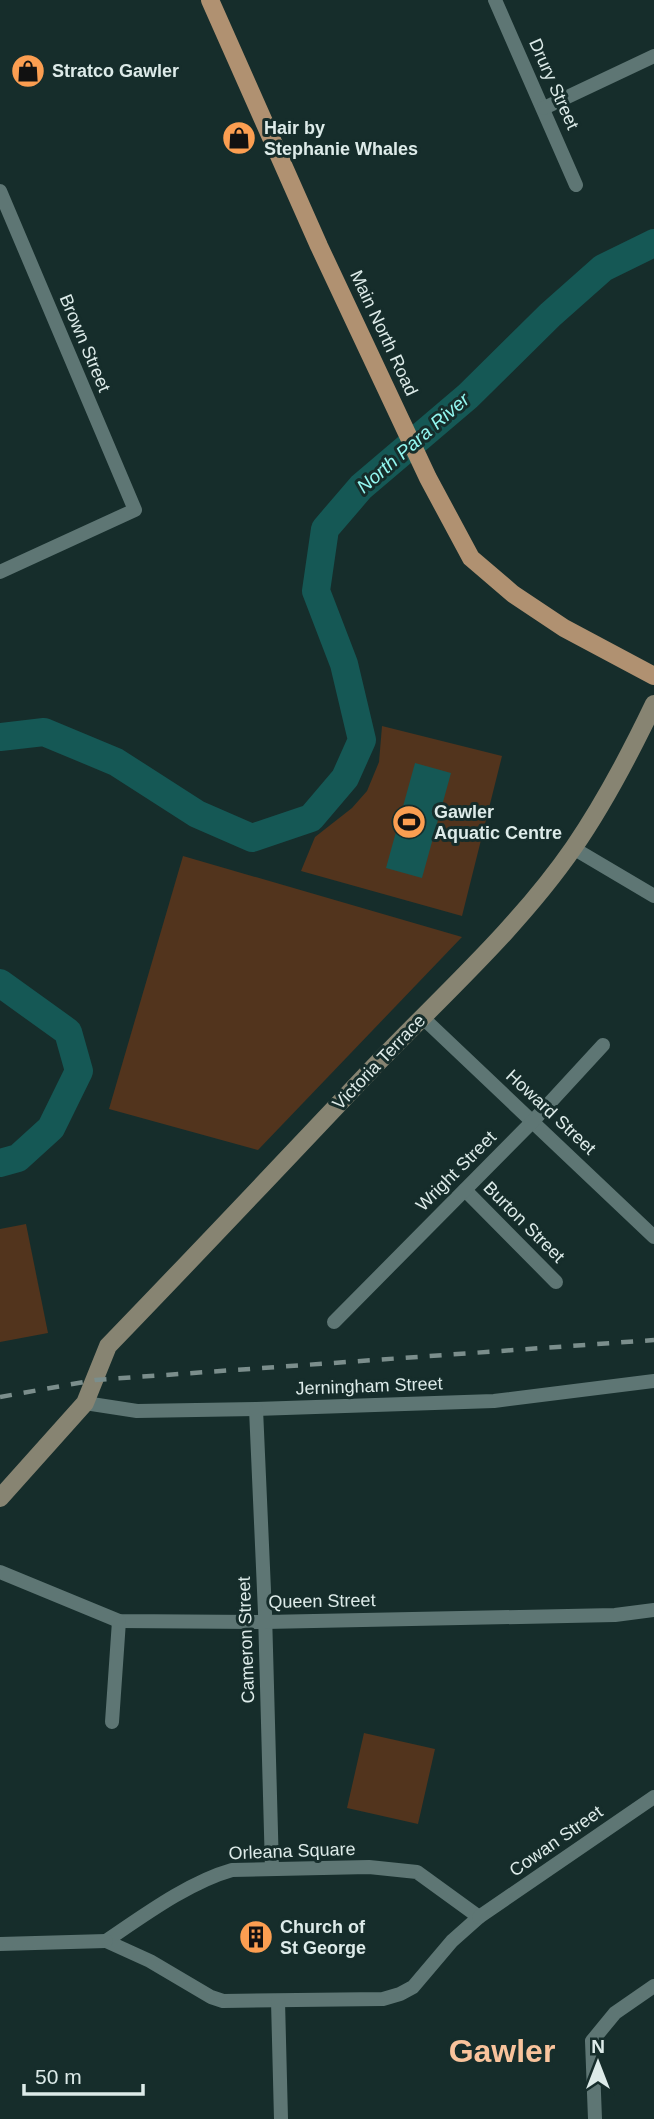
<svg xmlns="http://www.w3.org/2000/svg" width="654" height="2119" font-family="Helvetica,sans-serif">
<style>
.green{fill:#52341d}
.water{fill:#155855}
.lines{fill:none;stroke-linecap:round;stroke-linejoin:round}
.river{stroke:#155855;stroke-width:28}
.street{stroke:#5e7674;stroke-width:14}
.secondary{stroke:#878472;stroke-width:18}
.primary{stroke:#b09171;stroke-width:18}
.rail{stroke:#7b8e8c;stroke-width:4.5;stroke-dasharray:12 12;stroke-linecap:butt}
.labels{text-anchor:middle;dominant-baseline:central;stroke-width:6;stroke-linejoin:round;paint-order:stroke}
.poi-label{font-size:18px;font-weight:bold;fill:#ddebe9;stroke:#162d2b;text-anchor:start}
.street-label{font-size:18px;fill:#ddebe9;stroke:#162d2b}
.water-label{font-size:19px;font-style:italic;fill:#93f7f0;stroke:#162d2b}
.town-label{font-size:32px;font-weight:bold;fill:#f8c39c;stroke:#162d2b}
</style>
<rect width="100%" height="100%" fill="#162d2b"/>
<g class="green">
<path d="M 382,726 L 502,756 L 462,916 L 301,871 L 315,837 L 352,808 L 367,791 L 379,762 Z"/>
<path d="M 183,856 L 462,937 L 258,1150 L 109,1109 Z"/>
<path d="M 26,1224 L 48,1333 L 0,1342 L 0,1229 Z"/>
<path d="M 364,1733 L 435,1749 L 418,1824 L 347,1808 Z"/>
</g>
<path class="water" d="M 415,763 L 451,773 L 422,878 L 386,868 Z"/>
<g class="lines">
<g class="river">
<path d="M 0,737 L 44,732 L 116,762 L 197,814 L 252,838 L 311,818 L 345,778 L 362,740 L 344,664 L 316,591 L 325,529 L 361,487 L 468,396 L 550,315 L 603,268 L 654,243"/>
<path d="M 0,983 L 68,1032 L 79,1071 L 51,1128 L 18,1158 L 0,1163"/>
</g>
<g class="street">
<path d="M 495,0 L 576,185"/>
<path d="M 544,108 L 654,56"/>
<path d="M 0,191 L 135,510 L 0,572"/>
<path d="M 573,848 L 654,896"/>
<path d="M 422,1017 L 654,1237"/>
<path d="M 465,1190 L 556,1282"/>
<path d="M 334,1322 L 533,1121 L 603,1045"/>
<path d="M 85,1403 L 137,1411 L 256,1409 L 494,1401 L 654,1381"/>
<path d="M 256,1409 L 265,1613 L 272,1869"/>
<path d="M 0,1572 L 119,1621 L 265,1622 L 615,1615 L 654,1610"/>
<path d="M 112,1722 L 119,1621"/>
<path d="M 369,1867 L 417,1872 L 479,1917 L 452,1941 L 413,1987 L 400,1994 L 383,1999 L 223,2001 L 211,1997 L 150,1961 L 106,1941 C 143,1916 189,1882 232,1870 Z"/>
<path d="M 479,1917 L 654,1797"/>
<path d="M 0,1944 L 106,1941"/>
<path d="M 278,2001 L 281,2119"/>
<path d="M 595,2119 L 592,2041 L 615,2013 L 654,1986"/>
</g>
<path class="secondary" d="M 0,1498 L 85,1403 L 108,1346 C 195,1256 281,1165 367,1074 C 437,1000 516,931 574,847 C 605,802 630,754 654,704"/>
<path class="primary" d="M 210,0 L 319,246 L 428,478 L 471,558 L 513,594 L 564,628 L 654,676"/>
<path class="rail" d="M 0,1397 L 95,1380 L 654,1340"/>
</g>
<defs>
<g id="shop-disc" transform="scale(1.75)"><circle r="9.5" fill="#fb9e51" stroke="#162d2b"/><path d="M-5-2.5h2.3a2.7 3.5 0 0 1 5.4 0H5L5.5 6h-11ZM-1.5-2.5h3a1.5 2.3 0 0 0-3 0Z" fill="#111"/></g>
<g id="stadium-disc" transform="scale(1.75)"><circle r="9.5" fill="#fb9e51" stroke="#162d2b"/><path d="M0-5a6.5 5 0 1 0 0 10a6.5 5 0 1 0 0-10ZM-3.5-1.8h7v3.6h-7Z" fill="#111"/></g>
<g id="building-disc" transform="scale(1.75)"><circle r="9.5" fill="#fb9e51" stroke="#162d2b"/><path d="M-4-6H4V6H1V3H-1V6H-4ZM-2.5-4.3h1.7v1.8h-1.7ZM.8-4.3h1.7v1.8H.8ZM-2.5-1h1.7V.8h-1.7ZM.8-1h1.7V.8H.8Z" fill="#111"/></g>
</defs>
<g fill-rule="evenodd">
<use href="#shop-disc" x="28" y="71"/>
<use href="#shop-disc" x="239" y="138"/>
<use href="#stadium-disc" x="409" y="822"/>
<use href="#building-disc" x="256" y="1937"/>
</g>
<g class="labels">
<g class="poi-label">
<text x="52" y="71">Stratco Gawler</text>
<text x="264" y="128">Hair by<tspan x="264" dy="21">Stephanie Whales</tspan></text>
<text x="434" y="812">Gawler<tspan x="434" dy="21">Aquatic Centre</tspan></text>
<text x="280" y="1927">Church of<tspan x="280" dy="21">St George</tspan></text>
</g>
<g class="street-label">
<text transform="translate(554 84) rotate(66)">Drury Street</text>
<text transform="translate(384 333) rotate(65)">Main North Road</text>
<text transform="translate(85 343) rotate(67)">Brown Street</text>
<text transform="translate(379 1062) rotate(-46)">Victoria Terrace</text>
<text transform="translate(551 1112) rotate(43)">Howard Street</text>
<text transform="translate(456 1171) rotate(-45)">Wright Street</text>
<text transform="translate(524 1222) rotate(45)">Burton Street</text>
<text transform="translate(369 1386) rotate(-2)">Jerningham Street</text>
<text transform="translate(322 1601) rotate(-1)">Queen Street</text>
<text transform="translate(246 1640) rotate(-92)">Cameron Street</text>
<text transform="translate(556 1841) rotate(-35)">Cowan Street</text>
<text transform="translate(292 1851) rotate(-2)">Orleana Square</text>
</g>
<g class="water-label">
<text transform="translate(413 443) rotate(-41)">North Para River</text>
</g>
<g class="town-label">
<text x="502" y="2051">Gawler</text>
</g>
</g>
<g transform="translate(598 2063)" stroke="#162d2b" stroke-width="5" paint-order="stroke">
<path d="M0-5L12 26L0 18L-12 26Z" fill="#ddebe9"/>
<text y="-10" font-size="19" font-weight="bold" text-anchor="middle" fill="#ddebe9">N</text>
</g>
<path d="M24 2084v10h119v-10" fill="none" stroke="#ddebe9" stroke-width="3.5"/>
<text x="35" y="2084" font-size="21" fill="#ddebe9" stroke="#162d2b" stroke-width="5" paint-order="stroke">50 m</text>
</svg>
